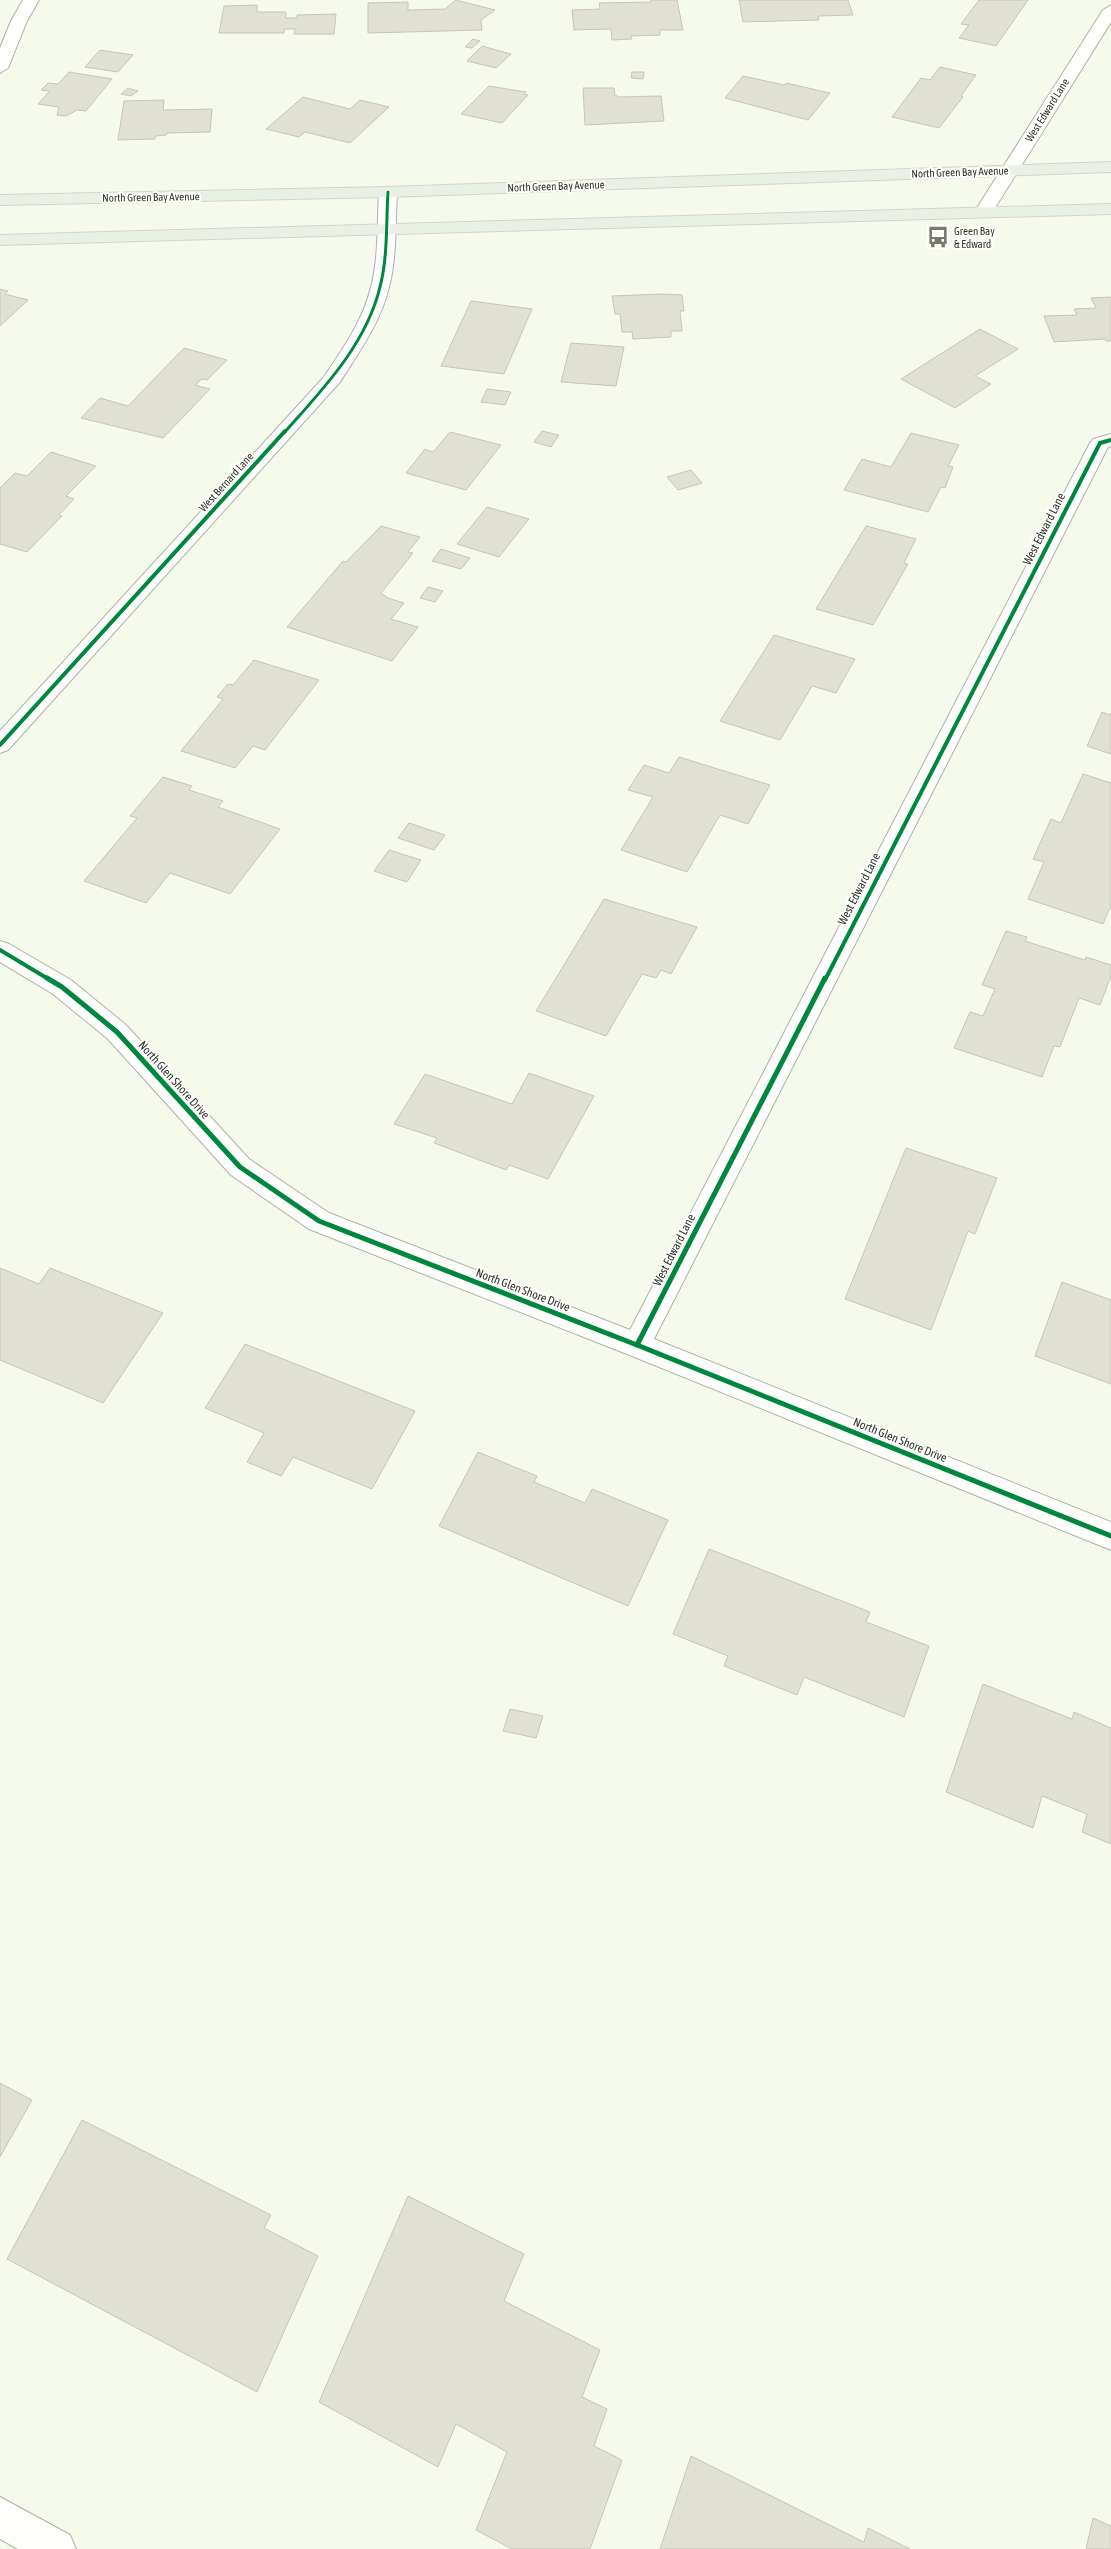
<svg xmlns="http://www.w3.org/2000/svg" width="1111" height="2549" font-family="'Asap Condensed',sans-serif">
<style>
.building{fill:#e0e0d3;stroke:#c6c6b9}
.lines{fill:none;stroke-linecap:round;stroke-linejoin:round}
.street-casing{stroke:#aeb2a6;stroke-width:2}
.primary-casing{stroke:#d3d5ce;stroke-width:2}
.street{fill:#fefefc;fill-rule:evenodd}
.primary{fill:#e9f1e7;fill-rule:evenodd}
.cycleway-far2-casing{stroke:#fff;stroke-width:5}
.cycleway-far1-casing{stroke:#fff;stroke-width:6}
.cycleway-casing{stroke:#fff;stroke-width:8}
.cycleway-far2{stroke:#00873e;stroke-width:3}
.cycleway-far1{stroke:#00873e;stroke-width:4}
.cycleway{stroke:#00873e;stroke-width:5}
.labels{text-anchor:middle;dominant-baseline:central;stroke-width:4;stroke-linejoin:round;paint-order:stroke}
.far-street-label{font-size:11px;fill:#333728;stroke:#fff}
.far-poi-label{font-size:11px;fill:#333728;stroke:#fff;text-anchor:start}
.street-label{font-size:12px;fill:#333728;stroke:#fff}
</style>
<rect width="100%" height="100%" fill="#f6faed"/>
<g class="building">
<path d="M 456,0 L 495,10 L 481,20 L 482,30 L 368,33 L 368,3 L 408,2 L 408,10 L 445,9 Z"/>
<path d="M 651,0 L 677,0 L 683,30 L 660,30 L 660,35 L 631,36 L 632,39 L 612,40 L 611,29 L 574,30 L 572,10 L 600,9 L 599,3 L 651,2 Z"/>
<path d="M 739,0 L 848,0 L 853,15 L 818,16 L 819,20 L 743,22 Z"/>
<path d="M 979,0 L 1028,0 L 996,46 L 959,38 L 969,25 L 961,24 Z"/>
<path d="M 257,5 L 257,12 L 286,12 L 286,18 L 297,18 L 297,15 L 336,14 L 334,34 L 294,34 L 295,29 L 284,29 L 284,33 L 219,33 L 224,6 Z"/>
<path d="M 473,39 L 480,41 L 472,48 L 465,47 Z"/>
<path d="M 482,46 L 511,54 L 496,68 L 467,61 Z"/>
<path d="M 100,50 L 133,55 L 118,72 L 85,67 Z"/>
<path d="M 940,67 L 976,75 L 961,96 L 963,97 L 939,128 L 892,117 L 921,78 L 930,80 Z"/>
<path d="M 69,72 L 112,79 L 86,111 L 77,110 L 66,116 L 57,115 L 59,107 L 38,104 L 50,91 L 41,90 L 48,83 L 58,84 Z"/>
<path d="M 632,72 L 644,72 L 643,79 L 631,78 Z"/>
<path d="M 743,76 L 784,85 L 786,83 L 830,93 L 808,120 L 725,98 Z"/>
<path d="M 489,86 L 526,92 L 524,94 L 528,95 L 502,123 L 461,114 Z"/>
<path d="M 128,88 L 138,91 L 131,96 L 121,94 Z"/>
<path d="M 583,88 L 614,88 L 615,95 L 619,97 L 661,96 L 664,121 L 585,125 Z"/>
<path d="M 303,97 L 350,109 L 360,100 L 389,107 L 350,143 L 305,132 L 299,137 L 266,129 Z"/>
<path d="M 164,100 L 163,110 L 212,109 L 210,132 L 167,133 L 166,135 L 155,136 L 155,139 L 118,140 L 124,101 Z"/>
<path d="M 0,289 L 8,291 L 5,294 L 28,300 L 0,326 Z"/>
<path d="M 662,294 L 682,295 L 684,311 L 680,311 L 682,331 L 671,331 L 671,337 L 633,339 L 632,332 L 622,332 L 620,314 L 615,314 L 612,296 Z"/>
<path d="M 1111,297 L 1111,341 L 1106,341 L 1105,339 L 1054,342 L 1044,316 L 1077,315 L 1074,309 L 1096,308 L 1091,298 Z"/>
<path d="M 471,301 L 532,309 L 504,374 L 441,366 Z"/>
<path d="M 980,329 L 1018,349 L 975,376 L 991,384 L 955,408 L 901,379 Z"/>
<path d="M 571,343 L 624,347 L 616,386 L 561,382 Z"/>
<path d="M 184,348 L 227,360 L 207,380 L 202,379 L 195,385 L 210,389 L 163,438 L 81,418 L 100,398 L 128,406 Z"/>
<path d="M 487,389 L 511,392 L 505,405 L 481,402 Z"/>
<path d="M 542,431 L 559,435 L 551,447 L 534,442 Z"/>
<path d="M 450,432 L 501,445 L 466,490 L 406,473 L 425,449 L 433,452 Z"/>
<path d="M 911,433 L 959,445 L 948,466 L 953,467 L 945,488 L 941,487 L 928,512 L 844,490 L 862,459 L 891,467 Z"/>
<path d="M 51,452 L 96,466 L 66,496 L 74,499 L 59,515 L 62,516 L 27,552 L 0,544 L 0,488 L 15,473 L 27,476 Z"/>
<path d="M 691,470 L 702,483 L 678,490 L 667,477 Z"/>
<path d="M 487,507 L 529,519 L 499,557 L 457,544 Z"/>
<path d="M 381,526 L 420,537 L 408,552 L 413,553 L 381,593 L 388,598 L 404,603 L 391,619 L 418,627 L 392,661 L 287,627 L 343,561 L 346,562 Z"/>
<path d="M 866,526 L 916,539 L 904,563 L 908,564 L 873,625 L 816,609 Z"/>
<path d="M 441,549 L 470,558 L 461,569 L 432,561 Z"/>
<path d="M 428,587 L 443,591 L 435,602 L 420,598 Z"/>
<path d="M 774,635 L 855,659 L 836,693 L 812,686 L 780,740 L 720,721 Z"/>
<path d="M 254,660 L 319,680 L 265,750 L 253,746 L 235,768 L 181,751 L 223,699 L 217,697 L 228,684 L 233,685 Z"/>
<path d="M 1102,712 L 1110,715 L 1111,713 L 1111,754 L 1087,746 Z"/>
<path d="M 679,757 L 770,785 L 748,824 L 720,815 L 687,872 L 621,850 L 653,797 L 628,790 L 644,765 L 669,773 Z"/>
<path d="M 1083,774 L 1111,783 L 1111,905 L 1103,924 L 1028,899 L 1044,862 L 1033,859 L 1051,819 L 1061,823 Z"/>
<path d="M 163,777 L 192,786 L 189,790 L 223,801 L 218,807 L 280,829 L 230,894 L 170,873 L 146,903 L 84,881 L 137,818 L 130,816 Z"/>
<path d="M 409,823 L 445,835 L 434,850 L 398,838 Z"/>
<path d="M 389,850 L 421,860 L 407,882 L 374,871 Z"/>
<path d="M 604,899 L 697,927 L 671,974 L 661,970 L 656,978 L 642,974 L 606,1036 L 536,1011 Z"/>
<path d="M 1006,931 L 1027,937 L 1025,941 L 1085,960 L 1086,957 L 1111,965 L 1111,976 L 1100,1005 L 1079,998 L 1060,1047 L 1054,1046 L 1042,1077 L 954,1048 L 970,1012 L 983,1016 L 995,989 L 982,985 Z"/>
<path d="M 529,1073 L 594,1096 L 548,1179 L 509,1165 L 506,1170 L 434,1143 L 437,1138 L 394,1124 L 425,1074 L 512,1104 Z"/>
<path d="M 906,1148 L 997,1178 L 975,1234 L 968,1231 L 931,1330 L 845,1299 Z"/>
<path d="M 0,1268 L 39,1284 L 50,1268 L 163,1313 L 103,1403 L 0,1360 Z"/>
<path d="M 1062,1282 L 1111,1300 L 1111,1384 L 1035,1356 Z"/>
<path d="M 245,1344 L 415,1411 L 372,1489 L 293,1457 L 281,1476 L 247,1462 L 264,1433 L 205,1408 Z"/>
<path d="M 478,1452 L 537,1476 L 534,1482 L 585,1503 L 592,1489 L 668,1520 L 628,1606 L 439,1526 Z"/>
<path d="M 709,1549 L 870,1612 L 866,1622 L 929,1646 L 904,1717 L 804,1677 L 797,1695 L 724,1666 L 728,1656 L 673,1634 Z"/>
<path d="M 983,1684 L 1072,1719 L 1074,1712 L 1111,1728 L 1111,1844 L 1082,1832 L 1087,1814 L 1042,1796 L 1033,1828 L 946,1792 Z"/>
<path d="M 510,1709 L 543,1716 L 536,1738 L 503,1731 Z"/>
<path d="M 0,2083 L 32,2100 L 0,2157 Z"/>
<path d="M 82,2120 L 271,2215 L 264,2228 L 318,2256 L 257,2392 L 7,2259 Z"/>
<path d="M 408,2196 L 524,2254 L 504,2301 L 600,2350 L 582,2397 L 607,2409 L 594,2446 L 622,2460 L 590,2549 L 512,2549 L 476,2530 L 507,2452 L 456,2424 L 438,2467 L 319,2402 Z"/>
<path d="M 691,2456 L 864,2542 L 868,2528 L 910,2549 L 660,2549 Z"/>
<path d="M 1093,2518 L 1111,2526 L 1111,2549 L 1086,2549 Z"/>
</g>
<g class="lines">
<g class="street-casing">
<g id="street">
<path d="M 23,0 L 39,0 L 27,21 L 8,68 L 0,73 L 0,48 L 11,21 Z"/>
<path d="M 1111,5 L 1111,22 L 993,211 L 990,215 L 978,215 L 975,211 L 1103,10 Z"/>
<path d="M 388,187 L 394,188 L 397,192 C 395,224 397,257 389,287 C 381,322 359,352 340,382 L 8,750 L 0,753 L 0,731 L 323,378 C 342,350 363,321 371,287 C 379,257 377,224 379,192 L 382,188 Z"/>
<path d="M 1111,434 L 1111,446 L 1108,447 L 654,1339 L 1111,1522 L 1111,1550 L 627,1354 L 309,1229 L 231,1175 L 108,1039 L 53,994 L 0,962 L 0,941 L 9,944 L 71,980 L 126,1025 L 249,1159 L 329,1213 L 630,1330 L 1090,443 L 1093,439 Z"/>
<path d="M 0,2497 L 70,2535 L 76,2549 L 18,2549 L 0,2539 Z"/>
</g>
</g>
<g class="primary-casing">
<g id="primary">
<path d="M 1111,162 L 1111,172 L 388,197 L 0,205 L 0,195 L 388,187 Z"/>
<path d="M 1111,204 L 1111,214 L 0,245 L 0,235 Z"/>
</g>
</g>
<use href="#street" class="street"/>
<use href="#primary" class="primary"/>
<g class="cycleway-far2-casing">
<path id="cycleway-far2" d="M 284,433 C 322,390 366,345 380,287 C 388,256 386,223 388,192"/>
</g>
<g class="cycleway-far1-casing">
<g id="cycleway-far1">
<path d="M 0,745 L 285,431"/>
<path d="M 0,950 L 50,980"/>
<path d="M 825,980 L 1100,443 L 1111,440"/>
</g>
</g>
<g class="cycleway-casing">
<g id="cycleway">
<path d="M 47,978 L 62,987 L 117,1032 L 240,1167 L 319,1221 L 637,1345 L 1111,1536"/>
<path d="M 637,1345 L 825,978"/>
</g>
</g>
<use href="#cycleway-far2" class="cycleway-far2"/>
<use href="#cycleway-far1" class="cycleway-far1"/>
<use href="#cycleway" class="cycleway"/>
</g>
<defs>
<g id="bus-bare" transform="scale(1.725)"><path d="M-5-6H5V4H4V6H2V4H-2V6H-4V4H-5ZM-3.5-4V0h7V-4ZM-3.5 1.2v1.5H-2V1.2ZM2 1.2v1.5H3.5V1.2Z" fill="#777b6d" stroke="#fff" stroke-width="2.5" paint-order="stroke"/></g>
</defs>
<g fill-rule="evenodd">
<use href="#bus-bare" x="938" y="237"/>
</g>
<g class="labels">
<g class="far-street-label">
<text transform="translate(1047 110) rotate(-58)">West Edward Lane</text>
<text transform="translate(960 172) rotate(-2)">North Green Bay Avenue</text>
<text transform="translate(556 186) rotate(-2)">North Green Bay Avenue</text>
<text transform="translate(151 197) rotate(-1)">North Green Bay Avenue</text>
<text transform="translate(226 482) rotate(-48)">West Bernard Lane</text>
</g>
<g class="far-poi-label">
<text x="954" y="231">Green Bay<tspan x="954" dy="13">&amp; Edward</tspan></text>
</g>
<g class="street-label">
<text transform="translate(1044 529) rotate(-63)">West Edward Lane</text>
<text transform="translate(859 889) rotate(-63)">West Edward Lane</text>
<text transform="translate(174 1080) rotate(48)">North Glen Shore Drive</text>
<text transform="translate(674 1250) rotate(-63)">West Edward Lane</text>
<text transform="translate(523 1290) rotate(21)">North Glen Shore Drive</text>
<text transform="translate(900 1440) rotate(22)">North Glen Shore Drive</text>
</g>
</g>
</svg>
